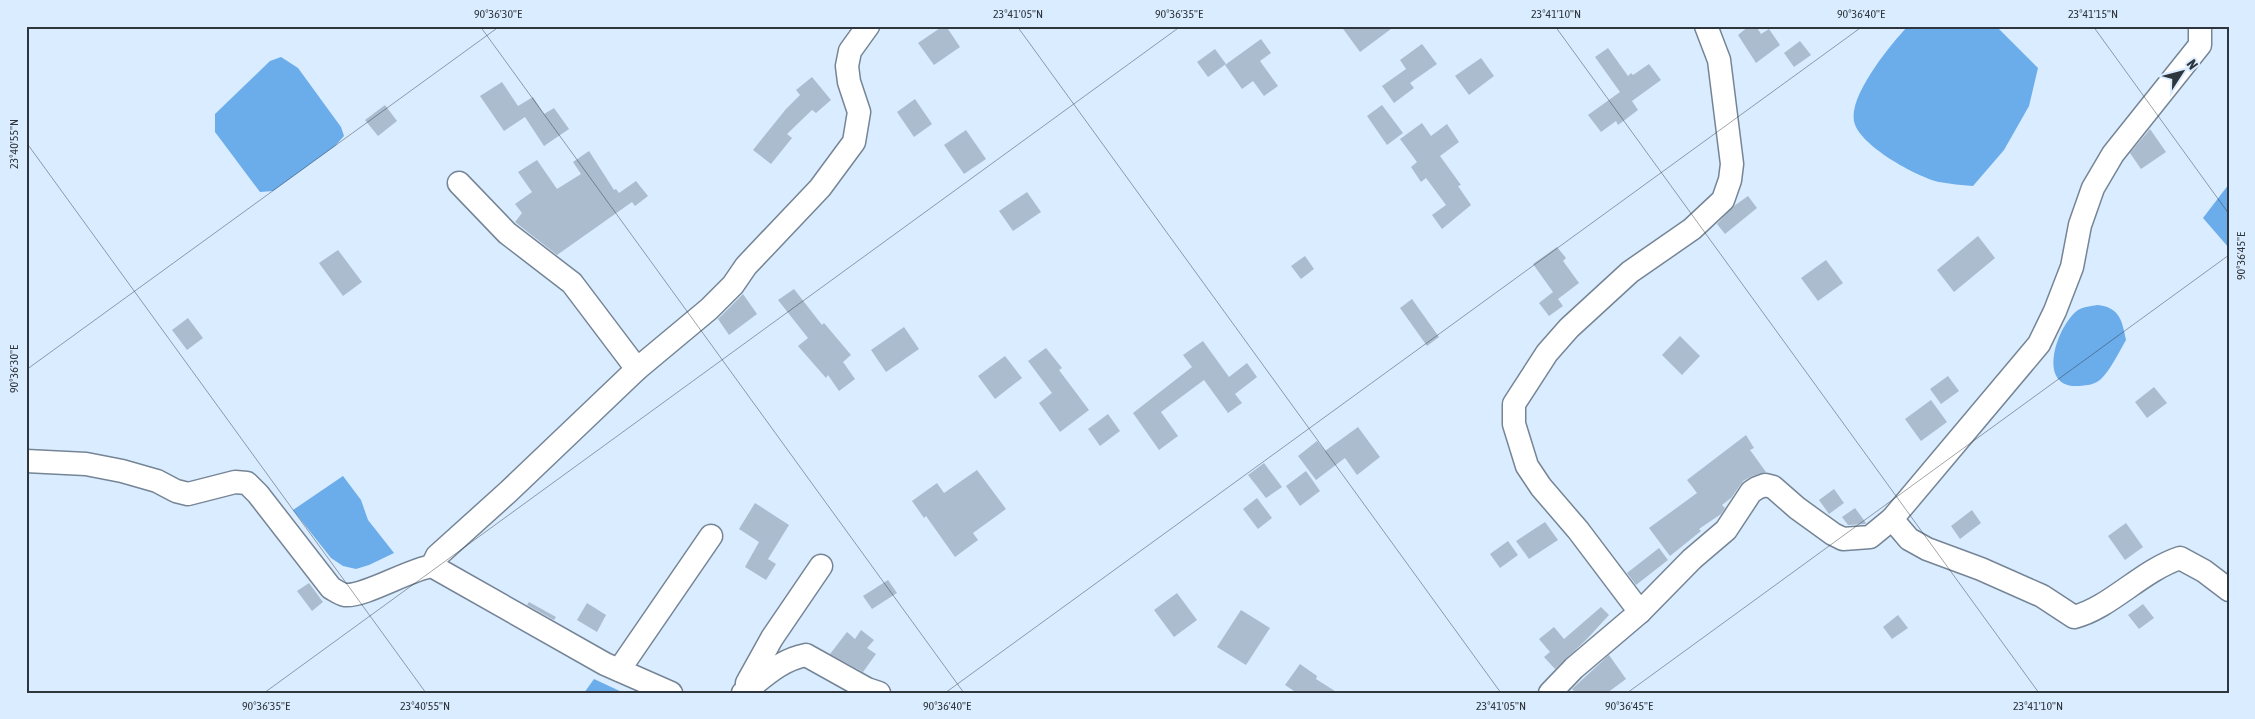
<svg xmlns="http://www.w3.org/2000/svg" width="2255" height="719" font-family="'Asap Condensed',sans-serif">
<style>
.water{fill:#6bacea}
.building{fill:#abbcce}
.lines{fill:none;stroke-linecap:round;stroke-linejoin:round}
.minor-casing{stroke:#758596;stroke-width:25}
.minor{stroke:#fff;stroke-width:22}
.ticks{fill:none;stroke:#2e353c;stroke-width:1;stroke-opacity:0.45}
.neatline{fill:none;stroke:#2e353c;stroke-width:2}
.ticks-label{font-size:12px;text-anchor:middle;fill:#2e353c}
</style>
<rect width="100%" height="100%" fill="#daecff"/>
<g class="water">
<path d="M 1908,26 L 1996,26 L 2038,68 L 2029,106 L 2004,150 L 1973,186 C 1962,185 1950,184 1939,182 C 1917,177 1858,145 1854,121 C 1849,95 1891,44 1908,26 Z"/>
<path d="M 281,57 L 298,68 L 341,127 L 344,136 L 335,146 L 273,191 L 260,192 L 215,132 L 215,114 L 270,61 Z"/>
<path d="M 2229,184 L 2229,248 L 2203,218 Z"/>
<path d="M 2097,305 C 2120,307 2122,321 2126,340 C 2119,352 2111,369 2101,379 C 2094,385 2088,385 2079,386 C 2035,389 2057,325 2078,310 C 2083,307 2092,306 2097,305 Z"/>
<path d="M 343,476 L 361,500 L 368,520 L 394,553 L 369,565 L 356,569 L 343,566 L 331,558 L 293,510 Z"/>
<path d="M 594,679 L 624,693 L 584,693 Z"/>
</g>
<g class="building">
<path d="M 943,26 L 946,26 L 960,47 L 934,65 L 918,43 Z"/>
<path d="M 1341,26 L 1395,26 L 1360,52 Z"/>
<path d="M 1749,26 L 1756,26 L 1761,34 L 1769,29 L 1780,45 L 1756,63 L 1738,35 Z"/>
<path d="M 1261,39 L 1271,53 L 1260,61 L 1278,86 L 1264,96 L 1253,81 L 1242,89 L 1225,65 Z"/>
<path d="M 1800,41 L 1811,55 L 1794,67 L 1784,53 Z"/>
<path d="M 1422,44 L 1437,64 L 1410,83 L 1414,88 L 1394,103 L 1382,86 L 1406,69 L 1400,60 Z"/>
<path d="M 1608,48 L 1628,76 L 1631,73 L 1633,75 L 1649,64 L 1661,80 L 1632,101 L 1638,110 L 1618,125 L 1616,121 L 1601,132 L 1588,115 L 1620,92 L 1595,57 Z"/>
<path d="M 1215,49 L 1226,64 L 1208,77 L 1197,62 Z"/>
<path d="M 1481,58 L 1494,76 L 1469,95 L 1455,76 Z"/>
<path d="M 812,77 L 831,100 L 816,113 L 812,110 L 787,134 L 792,138 L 771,164 L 753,150 L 786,109 L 800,95 L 796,90 Z"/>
<path d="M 502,82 L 518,106 L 533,97 L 544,114 L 554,108 L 569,129 L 544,146 L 525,117 L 504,131 L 480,96 Z"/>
<path d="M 915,99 L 932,124 L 914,137 L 897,112 Z"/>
<path d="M 385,105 L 397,121 L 378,136 L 365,120 Z"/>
<path d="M 1382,105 L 1403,133 L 1387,145 L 1367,116 Z"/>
<path d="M 1422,123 L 1431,136 L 1447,124 L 1459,142 L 1440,156 L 1461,185 L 1458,186 L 1471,205 L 1442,229 L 1432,215 L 1446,205 L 1426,178 L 1421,182 L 1411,167 L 1417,162 L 1400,139 Z"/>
<path d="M 2150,129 L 2166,152 L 2141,169 L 2130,153 Z"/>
<path d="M 966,130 L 986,159 L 964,174 L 944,145 Z"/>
<path d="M 589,151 L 614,190 L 616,189 L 619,193 L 636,181 L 648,196 L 635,206 L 632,202 L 557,255 L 515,222 L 522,213 L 515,204 L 532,192 L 518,172 L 537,160 L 557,189 L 581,174 L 573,162 Z"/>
<path d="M 1027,192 L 1041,212 L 1013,231 L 999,211 Z"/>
<path d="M 1748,196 L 1757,208 L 1725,234 L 1717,224 L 1734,206 Z"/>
<path d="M 1978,236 L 1995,258 L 1954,292 L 1937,270 Z"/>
<path d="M 1557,247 L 1566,258 L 1563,261 L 1579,283 L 1558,299 L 1563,306 L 1549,316 L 1539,303 L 1553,292 L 1533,264 Z"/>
<path d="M 338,250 L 362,282 L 343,296 L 319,263 Z"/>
<path d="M 1305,256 L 1314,269 L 1301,279 L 1291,266 Z"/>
<path d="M 1826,260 L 1843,283 L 1818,301 L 1801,278 Z"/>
<path d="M 794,289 L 822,325 L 824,323 L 851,355 L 843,362 L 855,379 L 839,391 L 828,375 L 826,378 L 798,346 L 808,338 L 778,300 Z"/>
<path d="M 743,294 L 757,314 L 729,335 L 718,319 Z"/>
<path d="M 1412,299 L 1439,337 L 1427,346 L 1400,308 Z"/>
<path d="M 188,318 L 203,338 L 187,350 L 172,330 Z"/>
<path d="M 904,327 L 919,349 L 886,372 L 871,350 Z"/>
<path d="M 1680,336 L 1700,356 L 1682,375 L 1662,355 Z"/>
<path d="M 1203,341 L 1229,377 L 1247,363 L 1257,377 L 1235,394 L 1242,403 L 1228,413 L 1204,380 L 1161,412 L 1178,436 L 1159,450 L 1133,413 L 1192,367 L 1183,355 Z"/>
<path d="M 1046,348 L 1062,368 L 1059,370 L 1089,410 L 1060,432 L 1039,403 L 1052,393 L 1028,361 Z"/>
<path d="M 1005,356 L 1022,378 L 995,399 L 978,376 Z"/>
<path d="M 1948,376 L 1959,391 L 1941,404 L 1930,389 Z"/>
<path d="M 2154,387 L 2167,403 L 2147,418 L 2135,402 Z"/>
<path d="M 1931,400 L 1947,422 L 1921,441 L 1905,419 Z"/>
<path d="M 1108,414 L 1120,431 L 1100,446 L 1088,429 Z"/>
<path d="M 1358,427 L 1380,457 L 1357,475 L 1345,458 L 1316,480 L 1298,456 L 1317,441 L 1325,451 Z"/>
<path d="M 1746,435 L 1754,448 L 1750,450 L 1766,472 L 1752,476 L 1743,481 L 1731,498 L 1722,505 L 1725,508 L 1721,514 L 1699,529 L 1701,531 L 1670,556 L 1649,528 L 1697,493 L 1687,480 Z"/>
<path d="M 1264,463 L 1282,487 L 1266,498 L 1248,475 Z"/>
<path d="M 977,470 L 1006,509 L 973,533 L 978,540 L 955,557 L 926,516 L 924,518 L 912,501 L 937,483 L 944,493 Z"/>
<path d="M 1306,471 L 1320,491 L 1300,506 L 1286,486 Z"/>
<path d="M 1834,489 L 1844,503 L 1829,514 L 1819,500 Z"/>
<path d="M 1257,498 L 1272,518 L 1258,529 L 1243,509 Z"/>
<path d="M 755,503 L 789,525 L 768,559 L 776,564 L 766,580 L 745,567 L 759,542 L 739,529 Z"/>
<path d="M 1855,508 L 1866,523 L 1865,524 L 1848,525 L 1842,517 Z"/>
<path d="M 1972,510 L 1981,523 L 1960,539 L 1951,526 Z"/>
<path d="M 1545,522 L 1558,540 L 1529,559 L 1516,541 Z"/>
<path d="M 2126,523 L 2143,547 L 2125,560 L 2108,536 Z"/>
<path d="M 1508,541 L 1518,555 L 1500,568 L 1490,554 Z"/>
<path d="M 1659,548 L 1668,560 L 1636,585 L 1627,573 Z"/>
<path d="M 888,580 L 897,593 L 872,609 L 863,596 Z"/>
<path d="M 309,583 L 323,602 L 312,611 L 297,591 Z"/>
<path d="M 1177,593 L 1197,620 L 1174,637 L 1154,610 Z"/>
<path d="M 529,602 L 556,617 L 554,620 L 527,605 Z"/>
<path d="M 587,603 L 606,615 L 597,632 L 577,620 Z"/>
<path d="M 2143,604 L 2154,618 L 2139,629 L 2128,615 Z"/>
<path d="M 1601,607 L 1609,615 L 1586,640 L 1555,669 L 1544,657 L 1550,652 L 1539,639 L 1554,627 L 1564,639 Z"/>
<path d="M 1241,610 L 1270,628 L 1246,665 L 1217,647 Z"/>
<path d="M 1898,615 L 1908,628 L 1892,639 L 1883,627 Z"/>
<path d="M 861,630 L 874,640 L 867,648 L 876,654 L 863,672 L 830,654 L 847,632 L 855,639 Z"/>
<path d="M 1609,655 L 1626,679 L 1607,693 L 1576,693 L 1572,689 Z"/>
<path d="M 1300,664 L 1317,676 L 1316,679 L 1338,693 L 1297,693 L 1285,685 Z"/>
</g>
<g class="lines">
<g class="minor-casing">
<g id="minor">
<path d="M 459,183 L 507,233 L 572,283 L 637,369"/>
<path d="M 26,461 L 86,464 L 122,471 L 157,481 L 176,491 L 188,494 L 235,482 L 247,483 L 258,494 L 331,588 C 335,590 340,594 345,595 C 364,597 408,570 432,566 L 437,556 L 508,492 L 637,369 L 709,309 L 733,285 L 746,266 L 820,188 L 854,142 L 859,112 L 849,82 L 847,66 L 850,51 L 868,26"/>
<path d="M 1892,519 L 1909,539 L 1927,549 L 1981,569 L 2042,596 L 2074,617 C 2110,608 2141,571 2180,558 L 2204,571 L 2229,590"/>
<path d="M 432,566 L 605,664 L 671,693"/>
<path d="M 1640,612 L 1578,530 L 1541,487 L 1527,466 L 1514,424 L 1514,404 L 1547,353 L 1569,328 L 1630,272 L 1692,229 L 1723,200 L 1730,180 L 1732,164 L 1719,60 L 1706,26"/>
<path d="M 619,670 L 711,536"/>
<path d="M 747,683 L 772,638 L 821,566"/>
<path d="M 743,693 C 764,677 780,660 806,655 L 867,689 L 879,693"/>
<path d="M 1550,693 L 1574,668 L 1640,612 L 1692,559 L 1726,530 L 1751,492 L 1757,488 L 1765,485 L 1773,487 L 1797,508 L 1833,534 L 1843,539 L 1870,537 L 1892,519 L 2039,344 L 2055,311 L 2072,267 L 2080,225 L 2093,188 L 2113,154 L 2200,45 L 2200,26"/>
</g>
</g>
<use href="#minor" class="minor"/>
</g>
<path class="ticks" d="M 480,26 L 964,693M 1017,26 L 1501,693M 1555,26 L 2039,693M 2093,26 L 2229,214M 26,142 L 426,693M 26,370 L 500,26M 264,693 L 1181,26M 945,693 L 1863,26M 1627,693 L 2229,255"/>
<rect width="2255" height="719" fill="none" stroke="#daecff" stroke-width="55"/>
<g transform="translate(2182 72) rotate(54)" stroke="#daecff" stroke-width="4" paint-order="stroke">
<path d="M0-4L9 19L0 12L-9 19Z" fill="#2e353c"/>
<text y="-8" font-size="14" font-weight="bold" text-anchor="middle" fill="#2e353c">N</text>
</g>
<rect x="28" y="28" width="2200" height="664" class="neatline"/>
<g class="ticks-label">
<text x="498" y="18">90°36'30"E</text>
<text x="1018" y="18">23°41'05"N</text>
<text x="1179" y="18">90°36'35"E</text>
<text x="1556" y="18">23°41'10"N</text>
<text x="1861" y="18">90°36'40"E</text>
<text x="2093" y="18">23°41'15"N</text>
<text transform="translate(14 144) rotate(-90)" y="4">23°40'55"N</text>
<text transform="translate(2241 256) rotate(-90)" y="4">90°36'45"E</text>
<text transform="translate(14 369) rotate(-90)" y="4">90°36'30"E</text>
<text x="266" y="710">90°36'35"E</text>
<text x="425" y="710">23°40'55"N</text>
<text x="947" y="710">90°36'40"E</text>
<text x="1501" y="710">23°41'05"N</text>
<text x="1629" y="710">90°36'45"E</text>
<text x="2038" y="710">23°41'10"N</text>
</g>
</svg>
